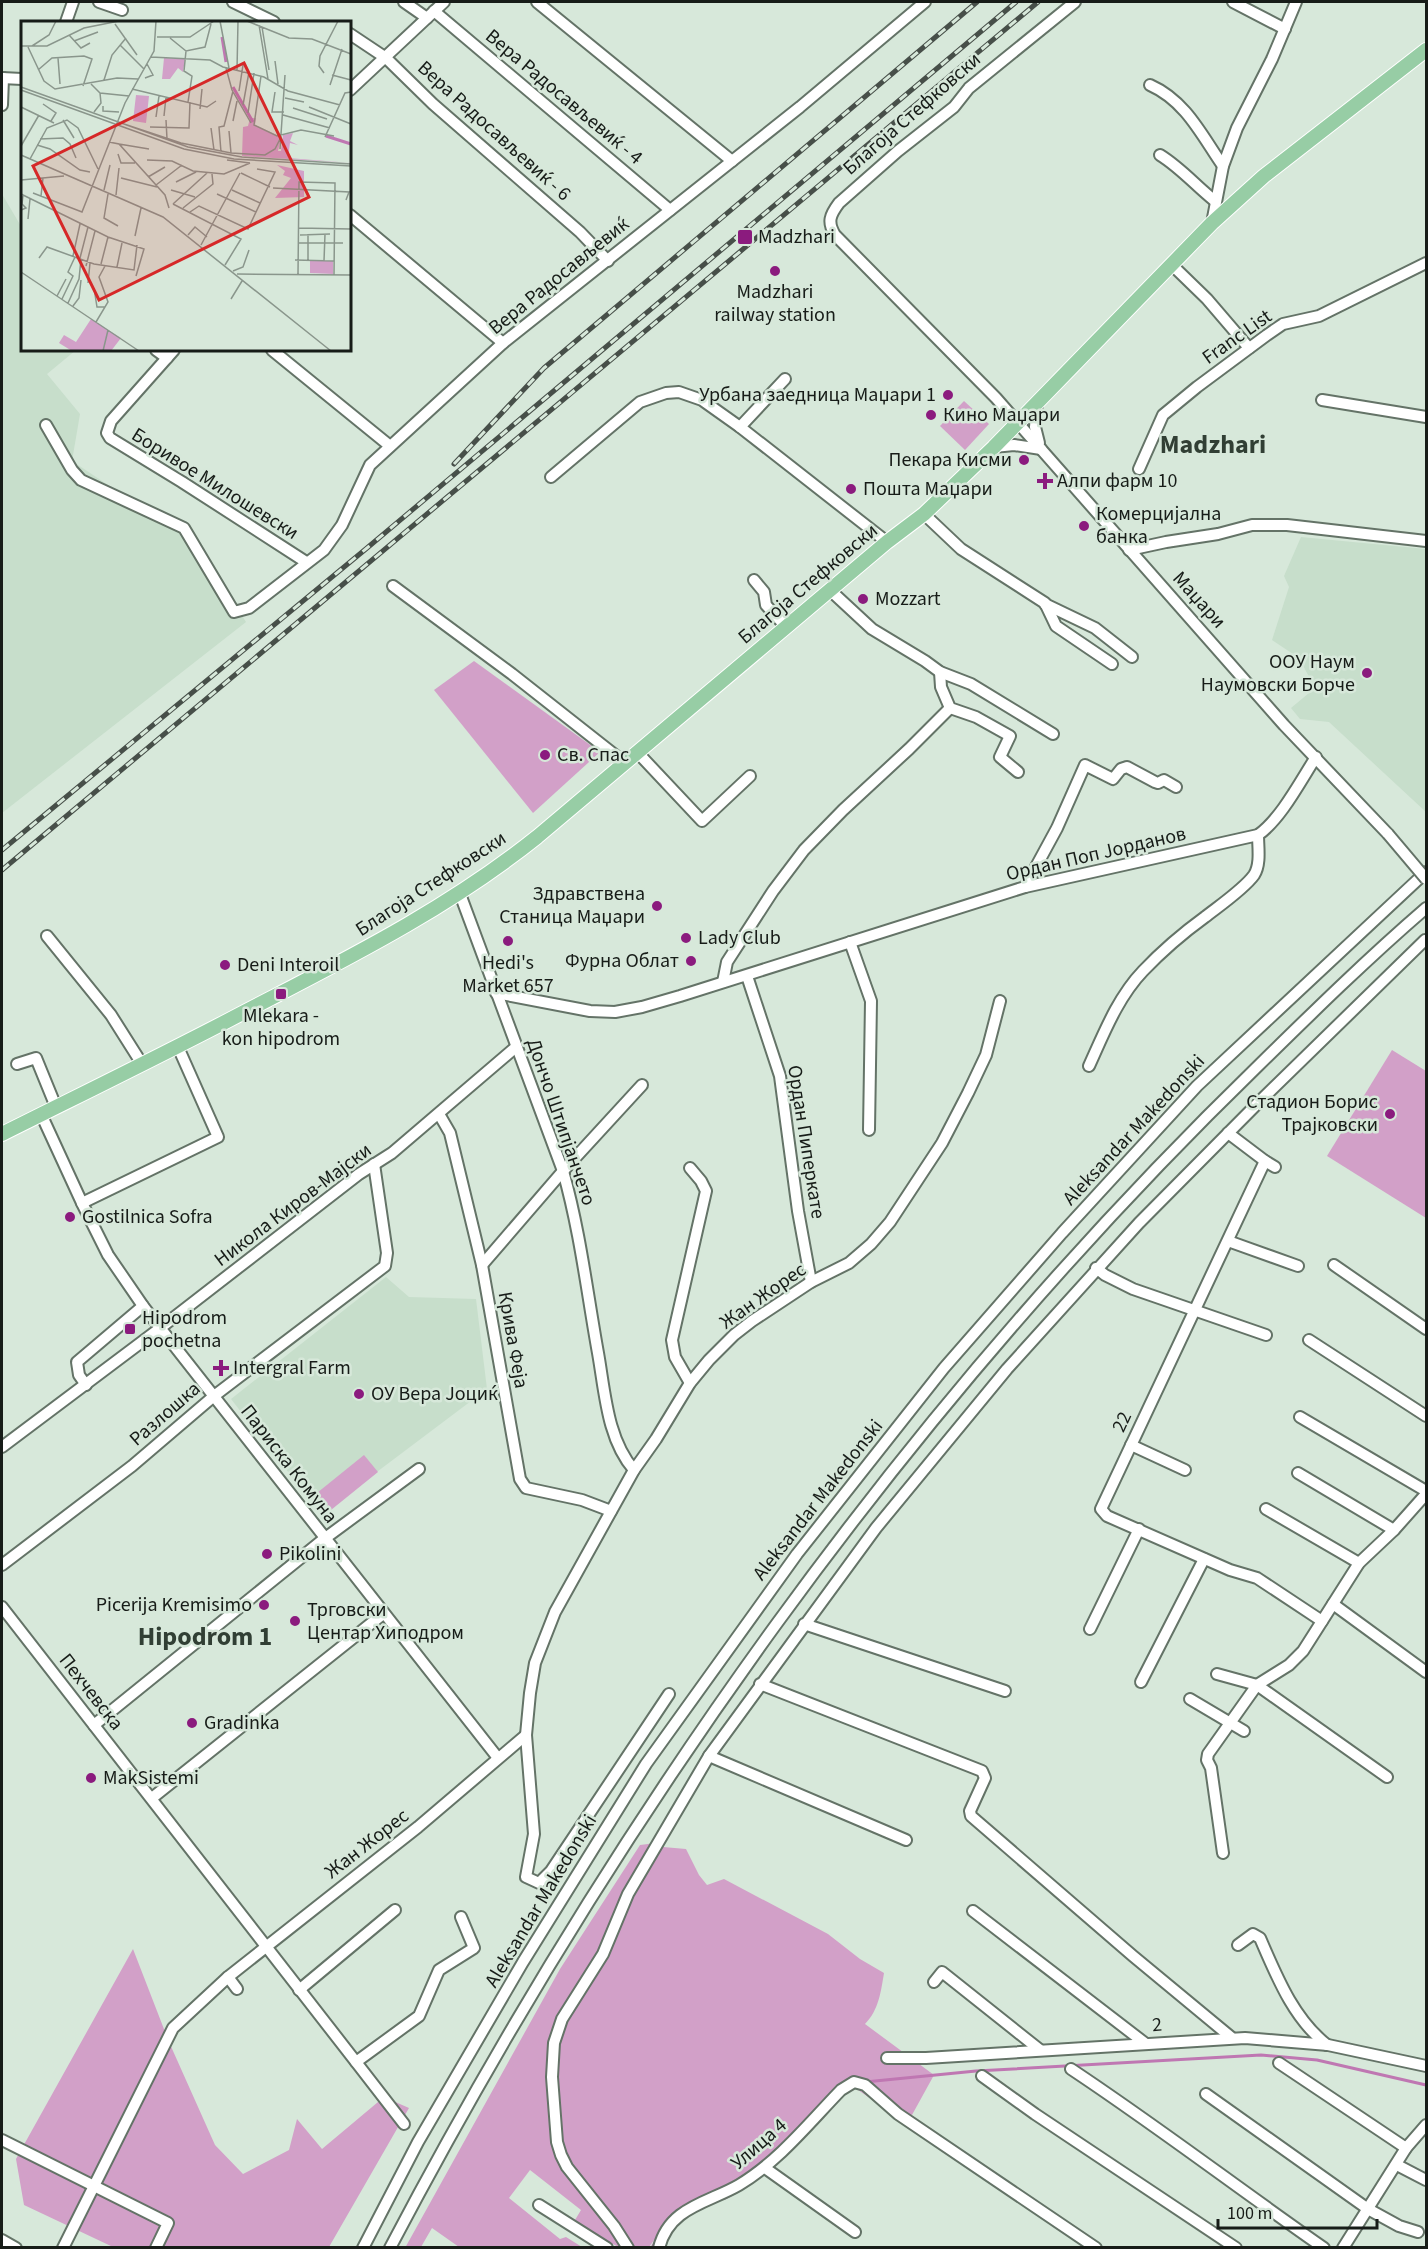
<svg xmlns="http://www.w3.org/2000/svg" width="1428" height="2249" font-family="'Source Sans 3',sans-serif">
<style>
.built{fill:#c7decb}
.green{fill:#d2a0c8}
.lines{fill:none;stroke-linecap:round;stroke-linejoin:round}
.stream{stroke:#bf77b2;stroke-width:3}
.minor-casing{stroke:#647367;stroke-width:14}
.major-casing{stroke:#fff;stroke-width:16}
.minor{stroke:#fff;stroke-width:10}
.major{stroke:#97cda5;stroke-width:14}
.rail-casing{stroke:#474f49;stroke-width:5}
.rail{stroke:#d7e8da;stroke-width:3;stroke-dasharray:9;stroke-linecap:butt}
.minor-bridge-casing{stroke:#647367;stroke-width:14;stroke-linecap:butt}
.minor-bridge{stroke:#fff;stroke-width:10}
.poi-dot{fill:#8b1b7e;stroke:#d7e8da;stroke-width:2}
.labels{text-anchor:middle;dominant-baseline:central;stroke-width:5;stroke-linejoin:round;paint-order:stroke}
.street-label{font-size:20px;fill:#171c18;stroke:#d7e8da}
.poi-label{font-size:20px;fill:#171c18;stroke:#d7e8da;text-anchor:start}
.district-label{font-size:26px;font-weight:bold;fill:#313f34;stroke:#d7e8da}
.inset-river{fill:none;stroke:#bf77b2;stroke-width:3}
.inset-road{fill:none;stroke:#8a968c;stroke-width:1.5}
.view{fill:#d62828;fill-opacity:0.15;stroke:#d62828;stroke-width:3}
.inset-edge{fill:none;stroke:#171c18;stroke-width:3}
</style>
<rect width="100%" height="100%" fill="#d7e8da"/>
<g class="built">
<path d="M 2,194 L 22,228 L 22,350 L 76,350 L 47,374 L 80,414 L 72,461 L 195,543 L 246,622 L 2,813 Z"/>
<path d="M 1301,537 L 1426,549 L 1426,812 L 1329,722 L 1300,719 L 1291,708 L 1315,688 L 1299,658 L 1272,640 L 1289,587 L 1284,576 Z"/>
<path d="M 386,1277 L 409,1297 L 476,1299 L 487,1389 L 321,1514 L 231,1399 Z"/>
</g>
<g class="green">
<path d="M 964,401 L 989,424 L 965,450 L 940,426 Z"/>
<path d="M 474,661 L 600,752 L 533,813 L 434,690 Z"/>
<path d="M 1392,1050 L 1426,1071 L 1426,1218 L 1327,1156 Z"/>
<path d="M 364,1455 L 378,1472 L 326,1514 L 312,1497 Z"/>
<path d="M 656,1843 L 663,1847 L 686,1849 L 699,1875 L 707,1885 L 724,1879 L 828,1934 L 860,1959 L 884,1973 C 881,1991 879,2010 865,2024 L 934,2075 L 907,2124 L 851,2085 L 768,2171 L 734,2194 L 666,2224 L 649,2247 L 619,2247 L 572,2225 L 581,2210 L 530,2170 L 509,2198 L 560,2239 L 566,2237 L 582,2247 L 459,2247 L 432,2228 L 421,2247 L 405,2248 L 560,1969 L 640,1845 Z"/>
<path d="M 133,1949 L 169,2042 L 215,2145 L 243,2174 L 289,2150 L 297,2119 L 322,2149 L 384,2097 L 409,2108 L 329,2247 L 113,2247 L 24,2205 L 16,2159 Z"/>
</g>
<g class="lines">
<g class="stream">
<path d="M 865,2082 L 976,2071 L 1261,2055 L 1317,2060 L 1426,2085"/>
<path d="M 725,2198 L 740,2190"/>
<path d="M 652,2248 L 660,2233"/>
</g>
<g class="minor-casing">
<g id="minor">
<path d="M 99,2 L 122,10"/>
<path d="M 233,2 L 274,22"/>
<path d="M 404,2 L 427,18"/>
<path d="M 537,2 L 732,161"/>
<path d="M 1075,2 L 969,88 L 954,107 L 898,151 L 839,203 C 830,215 827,222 835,235 L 996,398 L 1284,725 L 1388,834"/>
<path d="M 1233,2 L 1285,29"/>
<path d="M 434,11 L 670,210"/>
<path d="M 66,22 L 73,2"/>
<path d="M 350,34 L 386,58 L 433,104 L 580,232 L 608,261"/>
<path d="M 2,78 L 22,79"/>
<path d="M 1150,85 C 1186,101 1202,136 1223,166"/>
<path d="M 350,90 L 444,2"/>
<path d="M 2,105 L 3,78"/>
<path d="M 1160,155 C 1181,168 1196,186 1215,201"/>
<path d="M 350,215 L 503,343"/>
<path d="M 1212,223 L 1223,166 L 1237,128 L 1272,59 L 1296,2"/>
<path d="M 1172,265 L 1207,299 L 1249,348"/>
<path d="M 156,350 L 167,358"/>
<path d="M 174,350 L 111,421 L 107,433 L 110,438 L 182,482 L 306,562"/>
<path d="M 272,350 L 390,446"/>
<path d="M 1322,400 L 1426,417"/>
<path d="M 1037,404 L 1035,427 L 1039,443"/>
<path d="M 46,425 L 72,470 L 81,480 L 184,528 L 234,612 L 249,608 L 324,550 L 342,525 L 370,465 L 503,343 L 800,107 L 925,2"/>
<path d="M 740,427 L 785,379"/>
<path d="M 994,447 L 1014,445 L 1041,449"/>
<path d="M 1139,469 L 1163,415 L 1197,387 L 1267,335 L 1283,324 L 1319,316 L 1426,263"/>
<path d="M 551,477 L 640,402 L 666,393 L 679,392 L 702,400 L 740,427 L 887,542"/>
<path d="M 924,514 L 961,549 L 1045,603 L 1056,626 L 1112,664"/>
<path d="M 1129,550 L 1166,542 L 1218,534 L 1252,525 L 1287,525 L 1426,541"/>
<path d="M 754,580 L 764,592 L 766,605 L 786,627"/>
<path d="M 393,586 L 512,674 L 625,763"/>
<path d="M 831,591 L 872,629 L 925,661 L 940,672 L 971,684 L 1053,734"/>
<path d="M 1045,604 L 1095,628 L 1132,657"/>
<path d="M 940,672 L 941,687 L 950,708 L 976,717 L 1010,736 L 1000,757 L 1018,772"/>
<path d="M 638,753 L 702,821 L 750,776"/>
<path d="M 1025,887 L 1057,828 L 1085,765 L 1113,779 L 1121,769 L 1127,767 L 1155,782 L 1158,783 L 1164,780 L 1176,787"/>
<path d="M 460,894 L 563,1171 C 580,1231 587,1292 598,1353 C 605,1392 607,1439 634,1470"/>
<path d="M 47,936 L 111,1015 L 142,1064"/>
<path d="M 850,942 L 871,1001 L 869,1130"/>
<path d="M 747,976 L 780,1076 L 798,1211 L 811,1282"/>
<path d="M 723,982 L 727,962 L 773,891 L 804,850 L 843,810 L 909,749 L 950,708"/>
<path d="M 496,993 L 590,1011 L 615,1012 L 642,1007 L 680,996 L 1025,887 L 1258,835 C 1281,819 1301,780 1316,757"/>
<path d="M 17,1064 L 36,1058 L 56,1107"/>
<path d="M 1089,1066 C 1104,1033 1118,997 1143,971 C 1162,951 1183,933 1205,917 C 1219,906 1244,889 1254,875 C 1261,864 1258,847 1258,835"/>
<path d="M 41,1114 L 82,1203 L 108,1255 L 143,1306 L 498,1758"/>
<path d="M 439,1114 L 450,1133 L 482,1265 L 520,1479 L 526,1488 L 582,1500 L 611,1511"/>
<path d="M 1228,1133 L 1265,1161"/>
<path d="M 1275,1167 L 1265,1161 L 1101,1509 L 1107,1516 L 1230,1570 L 1257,1578 L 1322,1621"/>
<path d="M 82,1203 L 218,1137 L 178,1047"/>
<path d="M 1228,1241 L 1298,1266"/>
<path d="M 482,1265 L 563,1171 L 642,1085"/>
<path d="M 1334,1265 L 1426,1329"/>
<path d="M 1096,1268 L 1105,1275 L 1133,1289 L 1266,1335"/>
<path d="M 1309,1340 L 1426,1416"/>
<path d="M 690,1383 L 675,1357 L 672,1340 L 706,1191 L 701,1181 L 690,1168"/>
<path d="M 86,1385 L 79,1375 L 77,1362 L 143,1306"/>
<path d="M 1300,1417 L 1426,1491"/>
<path d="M 1131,1445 L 1185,1470"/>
<path d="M 2,1447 L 159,1329 L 359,1174 L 392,1153 L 516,1047"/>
<path d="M 1298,1473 L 1394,1530"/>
<path d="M 1266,1509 L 1359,1563"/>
<path d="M 2,1565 L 132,1466 L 214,1396 L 385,1266 L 387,1253 L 374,1164"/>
<path d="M 1333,1604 L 1426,1672"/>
<path d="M 2,1607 C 121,1758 237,1911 356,2062 L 419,2016 L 439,1970 L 474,1948 L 461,1917"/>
<path d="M 804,1624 L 1005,1691"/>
<path d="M 1090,1629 L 1139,1529"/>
<path d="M 1217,1674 L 1257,1685 L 1387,1777"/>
<path d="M 1141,1682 L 1204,1559"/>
<path d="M 760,1684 L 982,1771 L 985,1778 L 970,1811 L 971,1816 L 1133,1956 L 1232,2038"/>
<path d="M 669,1694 L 551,1871 L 539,1883 L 526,1877 L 534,1834 L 526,1735 L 530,1693 L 535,1663 L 555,1612 L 634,1470 L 656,1439 L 690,1383 L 709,1360 L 734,1335 L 752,1321 L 811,1282 L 849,1263 L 871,1244 L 890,1222 L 942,1143 L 968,1093 L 986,1055 L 1000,1001"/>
<path d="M 1190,1699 L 1244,1731"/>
<path d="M 94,1725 L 324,1539 L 419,1469"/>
<path d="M 709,1756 L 906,1840"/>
<path d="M 152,1798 L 383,1614"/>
<path d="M 1223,1853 L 1211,1768 L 1207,1760 L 1208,1754 L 1257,1685 L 1289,1665 L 1303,1651 L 1359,1563 L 1394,1530 L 1426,1494"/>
<path d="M 973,1911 L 1146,2044"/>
<path d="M 1238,1945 L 1253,1934 L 1260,1938 C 1277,1977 1293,2018 1327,2045"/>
<path d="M 934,1982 L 942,1972 L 1040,2050"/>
<path d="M 237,1989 L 228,1977 L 418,1827 L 526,1735"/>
<path d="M 299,1990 L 395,1910"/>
<path d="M 887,2058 L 926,2058 L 1245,2038 L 1328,2045 L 1426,2066"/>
<path d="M 356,2062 L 404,2124"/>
<path d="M 1279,2063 L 1406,2148"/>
<path d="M 1071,2069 C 1157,2126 1239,2189 1324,2248"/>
<path d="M 982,2076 L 1035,2114 L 1236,2248"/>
<path d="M 1206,2094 L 1368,2209 L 1399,2226 L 1418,2232"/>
<path d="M 2,2140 L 168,2223 L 156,2248"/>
<path d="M 1397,2165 L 1426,2180"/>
<path d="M 765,2168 L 855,2232"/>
<path d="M 539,2205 L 607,2248"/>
<path d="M 2,2240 L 16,2248"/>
<path d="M 63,2248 L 173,2028 L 228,1977"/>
<path d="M 363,2248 L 418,2142 L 523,1962 L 646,1764 L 797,1554 L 944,1368 L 1062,1233 L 1197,1086 L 1426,872"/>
<path d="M 390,2248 C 618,1814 906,1408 1258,1066 C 1313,1012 1368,958 1426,908"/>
<path d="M 628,2248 L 614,2226 L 567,2167 L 561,2155 L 557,2142 L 552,2077 L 554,2043 L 562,2019 L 603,1954 L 628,1894 L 709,1756 L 876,1528 L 1007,1369 L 1139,1223 L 1258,1103 L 1425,940"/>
<path d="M 659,2248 C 669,2207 708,2203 739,2185 C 779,2161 809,2123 841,2090 L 854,2082 L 865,2085 L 898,2114 L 1096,2248"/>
<path d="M 1343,2248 L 1406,2148 L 1426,2125"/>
</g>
</g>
<g class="major-casing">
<path id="major" d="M 2,1134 C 78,1096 154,1059 229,1020 C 336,964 442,913 537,837 L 887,542 L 924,514 L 994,447 L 1212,223 L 1264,176 L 1426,50"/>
</g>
<use href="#minor" class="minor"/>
<use href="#major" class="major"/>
<g class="rail-casing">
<g id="rail">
<path d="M 454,464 L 544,368 L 977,2"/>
<path d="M 2,850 L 367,548 L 1016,2"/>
<path d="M 2,870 L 1038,2"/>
</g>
</g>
<use href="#rail" class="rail"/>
<g class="minor-bridge-casing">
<path id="minor-bridge" d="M 1388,834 L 1426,879"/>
</g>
<use href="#minor-bridge" class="minor-bridge"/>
</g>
<g class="poi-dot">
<rect x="737" y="229" width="16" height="16" rx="3"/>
<circle cx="775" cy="271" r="6"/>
<circle cx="948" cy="395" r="6"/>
<circle cx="931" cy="415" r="6"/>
<circle cx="1024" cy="460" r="6"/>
<path d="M1042 472h6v6h6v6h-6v6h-6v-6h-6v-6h6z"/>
<circle cx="851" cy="489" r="6"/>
<circle cx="1084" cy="526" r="6"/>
<circle cx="863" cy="599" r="6"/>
<circle cx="1367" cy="673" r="6"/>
<circle cx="545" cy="755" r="6"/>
<circle cx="657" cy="906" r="6"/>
<circle cx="686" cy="938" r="6"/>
<circle cx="508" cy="941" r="6"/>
<circle cx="691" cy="961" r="6"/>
<circle cx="225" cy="965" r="6"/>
<rect x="275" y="988" width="12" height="12" rx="3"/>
<circle cx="1390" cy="1114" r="6"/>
<circle cx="70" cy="1217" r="6"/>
<rect x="124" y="1323" width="12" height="12" rx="3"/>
<path d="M218 1359h6v6h6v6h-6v6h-6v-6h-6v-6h6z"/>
<circle cx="359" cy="1394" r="6"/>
<circle cx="267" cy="1554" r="6"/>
<circle cx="264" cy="1605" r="6"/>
<circle cx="295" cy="1621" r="6"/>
<circle cx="192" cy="1723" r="6"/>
<circle cx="91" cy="1778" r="6"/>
</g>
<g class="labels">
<g class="street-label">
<text transform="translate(564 97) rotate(40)">Вера Радосављевиќ - 4</text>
<text transform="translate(912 114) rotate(-41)">Благоја Стефковски</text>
<text transform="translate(494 131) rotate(42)">Вера Радосављевиќ - 6</text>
<text transform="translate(559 276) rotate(-39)">Вера Радосављевиќ</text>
<text transform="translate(1237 337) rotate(-35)">Franc List</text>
<text transform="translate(215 484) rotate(32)">Боривое Милошевски</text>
<text transform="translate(808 584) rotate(-40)">Благоја Стефковски</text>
<text transform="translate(1199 600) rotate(48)">Маџари</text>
<text transform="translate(1096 854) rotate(-13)">Ордан Поп Јорданов</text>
<text transform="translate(431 884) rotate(-33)">Благоја Стефковски</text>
<text transform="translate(561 1122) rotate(71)">Дончо Штипјанчето</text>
<text transform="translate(1134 1130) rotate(-47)">Aleksandar Makedonski</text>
<text transform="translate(806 1142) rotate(81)">Ордан Пиперкате</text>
<text transform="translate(293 1205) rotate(-37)">Никола Киров-Мајски</text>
<text transform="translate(763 1296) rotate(-35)">Жан Жорес</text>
<text transform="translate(513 1340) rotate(80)">Крива Феја</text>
<text transform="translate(165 1414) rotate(-41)">Разлошка</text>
<text transform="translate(1122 1422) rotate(-65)">22</text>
<text transform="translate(289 1464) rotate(52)">Париска Комуна</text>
<text transform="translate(818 1500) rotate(-52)">Aleksandar Makedonski</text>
<text transform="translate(91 1692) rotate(52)">Пехчевска</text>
<text transform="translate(367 1844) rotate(-38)">Жан Жорес</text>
<text transform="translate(541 1901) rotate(-59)">Aleksandar Makedonski</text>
<text transform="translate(1157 2025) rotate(-4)">2</text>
<text transform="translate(759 2144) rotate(-41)">Улица 4</text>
</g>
<g class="poi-label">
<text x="758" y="237">Madzhari</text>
<text x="775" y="292" text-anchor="middle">Madzhari<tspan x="775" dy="23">railway station</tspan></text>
<text x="936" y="395" text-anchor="end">Урбана заедница Маџари 1</text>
<text x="943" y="415">Кино Маџари</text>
<text x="1012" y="460" text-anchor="end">Пекара Кисми</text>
<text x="1057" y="481">Алпи фарм 10</text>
<text x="863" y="489">Пошта Маџари</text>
<text x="1096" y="514">Комерцијална<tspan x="1096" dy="23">банка</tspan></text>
<text x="875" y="599">Mozzart</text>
<text x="1355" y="662" text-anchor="end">ООУ Наум<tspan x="1355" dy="23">Наумовски Борче</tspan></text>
<text x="557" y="755">Св. Спас</text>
<text x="645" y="894" text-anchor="end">Здравствена<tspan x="645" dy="23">Станица Маџари</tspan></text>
<text x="698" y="938">Lady Club</text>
<text x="679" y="961" text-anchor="end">Фурна Облат</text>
<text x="508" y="963" text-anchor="middle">Hedi's<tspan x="508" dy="23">Market 657</tspan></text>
<text x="237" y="965">Deni Interoil</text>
<text x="281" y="1016" text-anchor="middle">Mlekara -<tspan x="281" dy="23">kon hipodrom</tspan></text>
<text x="1378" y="1102" text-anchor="end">Стадион Борис<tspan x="1378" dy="23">Трајковски</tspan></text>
<text x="82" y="1217">Gostilnica Sofra</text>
<text x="142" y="1318">Hipodrom<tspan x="142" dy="23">pochetna</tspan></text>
<text x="233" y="1368">Intergral Farm</text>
<text x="371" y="1394">ОУ Вера Јоциќ</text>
<text x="279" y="1554">Pikolini</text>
<text x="252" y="1605" text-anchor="end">Picerija Kremisimo</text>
<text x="307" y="1610">Трговски<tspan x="307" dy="23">Центар Хиподром</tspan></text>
<text x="204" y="1723">Gradinka</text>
<text x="103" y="1778">MakSistemi</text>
</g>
<g class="district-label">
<text x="1213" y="444">Madzhari</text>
<text x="205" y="1636">Hipodrom 1</text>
</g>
</g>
<g transform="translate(21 21)">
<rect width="330" height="330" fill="#d7e8da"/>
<path d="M 143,37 L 164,38 L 162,51 L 157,47 L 149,58 L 141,58 ZM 115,74 L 128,75 L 125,102 L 112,100 ZM 229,97 L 235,97 L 234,104 L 260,116 L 257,130 L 260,130 L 262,114 L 272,112 L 269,120 L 277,124 L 269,122 L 267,137 L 330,142 L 221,135 L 222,106 L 227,105 ZM 256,144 L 283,150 L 283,176 L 254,177 L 270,157 L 262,154 L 264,150 ZM 289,240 L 312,240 L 312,253 L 289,252 ZM 70,298 L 100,317 L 90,330 L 51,330 L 38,322 L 43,314 L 55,321 Z" fill="#d2a0c8"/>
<path class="inset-river" d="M 201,16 L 205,41M 212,66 L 232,101M 305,115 L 330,123"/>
<path class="inset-road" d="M 199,0 L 208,47M 226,0 L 268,17 L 291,18 L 330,33M 94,3 L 116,34M 238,4 L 247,58M 241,6 L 248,49M 48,14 L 60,27 L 69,22M 136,16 L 169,16 L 193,0M 149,17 L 165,30 L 184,26 L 190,3M 53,20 L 77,11M 99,24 L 123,48M 0,25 L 26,25 L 63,7 L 98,0M 11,25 L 28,14 L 35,0M 7,26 L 23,60 L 34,68 L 96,57 L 117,58M 165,30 L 163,50 L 171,55 L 167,81M 130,36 L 189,39 L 202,46 L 243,56 L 267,70 L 319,84M 37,37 L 39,63M 254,40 L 257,63M 205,47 L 211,69 L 230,102M 17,49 L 31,37 L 63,35 L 71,38 L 62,65M 216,49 L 217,0M 303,52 L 298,45 L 299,35 L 317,0M 311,54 L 330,59M 240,55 L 233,104 L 256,115 L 280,109 L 313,115M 124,57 L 132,54 L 126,43M 83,59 L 91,34 L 105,17M 70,63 L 79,72 L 108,75M 309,64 L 321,28M 0,66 L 167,126 L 221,136 L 330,143M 111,68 L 186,86 L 195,80M 0,69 L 163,128 L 213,138 L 330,145M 218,70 L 222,44M 254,71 L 251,91 L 263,91M 264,77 L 283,81M 22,83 L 35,92 L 30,100M 222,84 L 228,51M 82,85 L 82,90 L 98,91M 0,86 L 33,102M 288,86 L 330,103M 272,87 L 306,98M 179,88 L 181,68M 73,91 L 80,82 L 79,72M 227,92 L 233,52M 262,94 L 309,107M 143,95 L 145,76M 135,96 L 138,75M 42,99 L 53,117M 145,99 L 146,118M 212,100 L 216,80M 100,102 L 160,122 L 210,132 L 244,134 L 254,128 L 260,116M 129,106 L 168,107 L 169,81M 190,107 L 193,129M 208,110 L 210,132M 304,116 L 324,72 L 330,71M 19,118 L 42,117 L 49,123 L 55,137M 88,121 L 98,123 L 144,174 L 148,187M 98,123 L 128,128M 16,124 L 29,128 L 59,149 L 69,151M 0,125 L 18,94M 259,128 L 264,54M 200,131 L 198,106 L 203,105 L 212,70M 97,133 L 100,142 L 114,142M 0,134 L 142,196 L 310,330M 9,138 L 26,107 L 46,99 L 57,107 L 77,148M 126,139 L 151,140 L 172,150 L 203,153 L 229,142M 206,139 L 229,142M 220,152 L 249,166M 127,156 L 144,146M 100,157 L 136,166M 0,159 L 43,155M 155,161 L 175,151M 135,164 L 161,144M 252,167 L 328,171 L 325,179M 83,169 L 89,144M 150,169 L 174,176M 211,169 L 239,182M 12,172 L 61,191 L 104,82 L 133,30 L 135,0M 0,173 L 87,216 L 123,228 L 115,255M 87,173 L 83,197 L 97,205M 196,173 L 235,191M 95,174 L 98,147M 20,175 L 22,157M 152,183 L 220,218 L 204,244M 152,183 L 186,152M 162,187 L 192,163 L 191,153M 0,189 L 5,187 L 1,183 L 2,174M 169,191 L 178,185 L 227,208 L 254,151 L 236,148M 7,198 L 9,178M 277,207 L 330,208M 287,213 L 287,239M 167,214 L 174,206 L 186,216M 279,214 L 309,213M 114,215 L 120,187M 277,222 L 322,222M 180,224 L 219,152M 52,235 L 59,203M 18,237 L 26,226 L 73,243 L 113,249 L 116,224M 59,237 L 67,206M 274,239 L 313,240M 303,240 L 304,213M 80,243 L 87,216M 65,245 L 74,210M 96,246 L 101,222M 212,250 L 222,246 L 228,229M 0,251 L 118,330M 216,253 L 330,254M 277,253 L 278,161 L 314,162 L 313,254M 67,262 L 69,242M 73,267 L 76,286 L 84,286M 36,275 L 45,258M 41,278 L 52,255 L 47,251 L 54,236M 210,278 L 221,260M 47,282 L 58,258 L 60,238M 52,285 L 58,277 L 60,259M 75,301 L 87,281 L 78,256 L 84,245M 82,330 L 87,309"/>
<path class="view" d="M 223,42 L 288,176 L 78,279 L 12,145 Z"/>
<rect width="330" height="330" class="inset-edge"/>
</g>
<rect width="1428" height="2249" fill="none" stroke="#171c18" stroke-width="6"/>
<path d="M1218 2219v9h159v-9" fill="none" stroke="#171c18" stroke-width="3"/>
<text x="1227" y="2219" font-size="18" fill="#171c18" stroke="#d7e8da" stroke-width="4.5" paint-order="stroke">100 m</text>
</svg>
